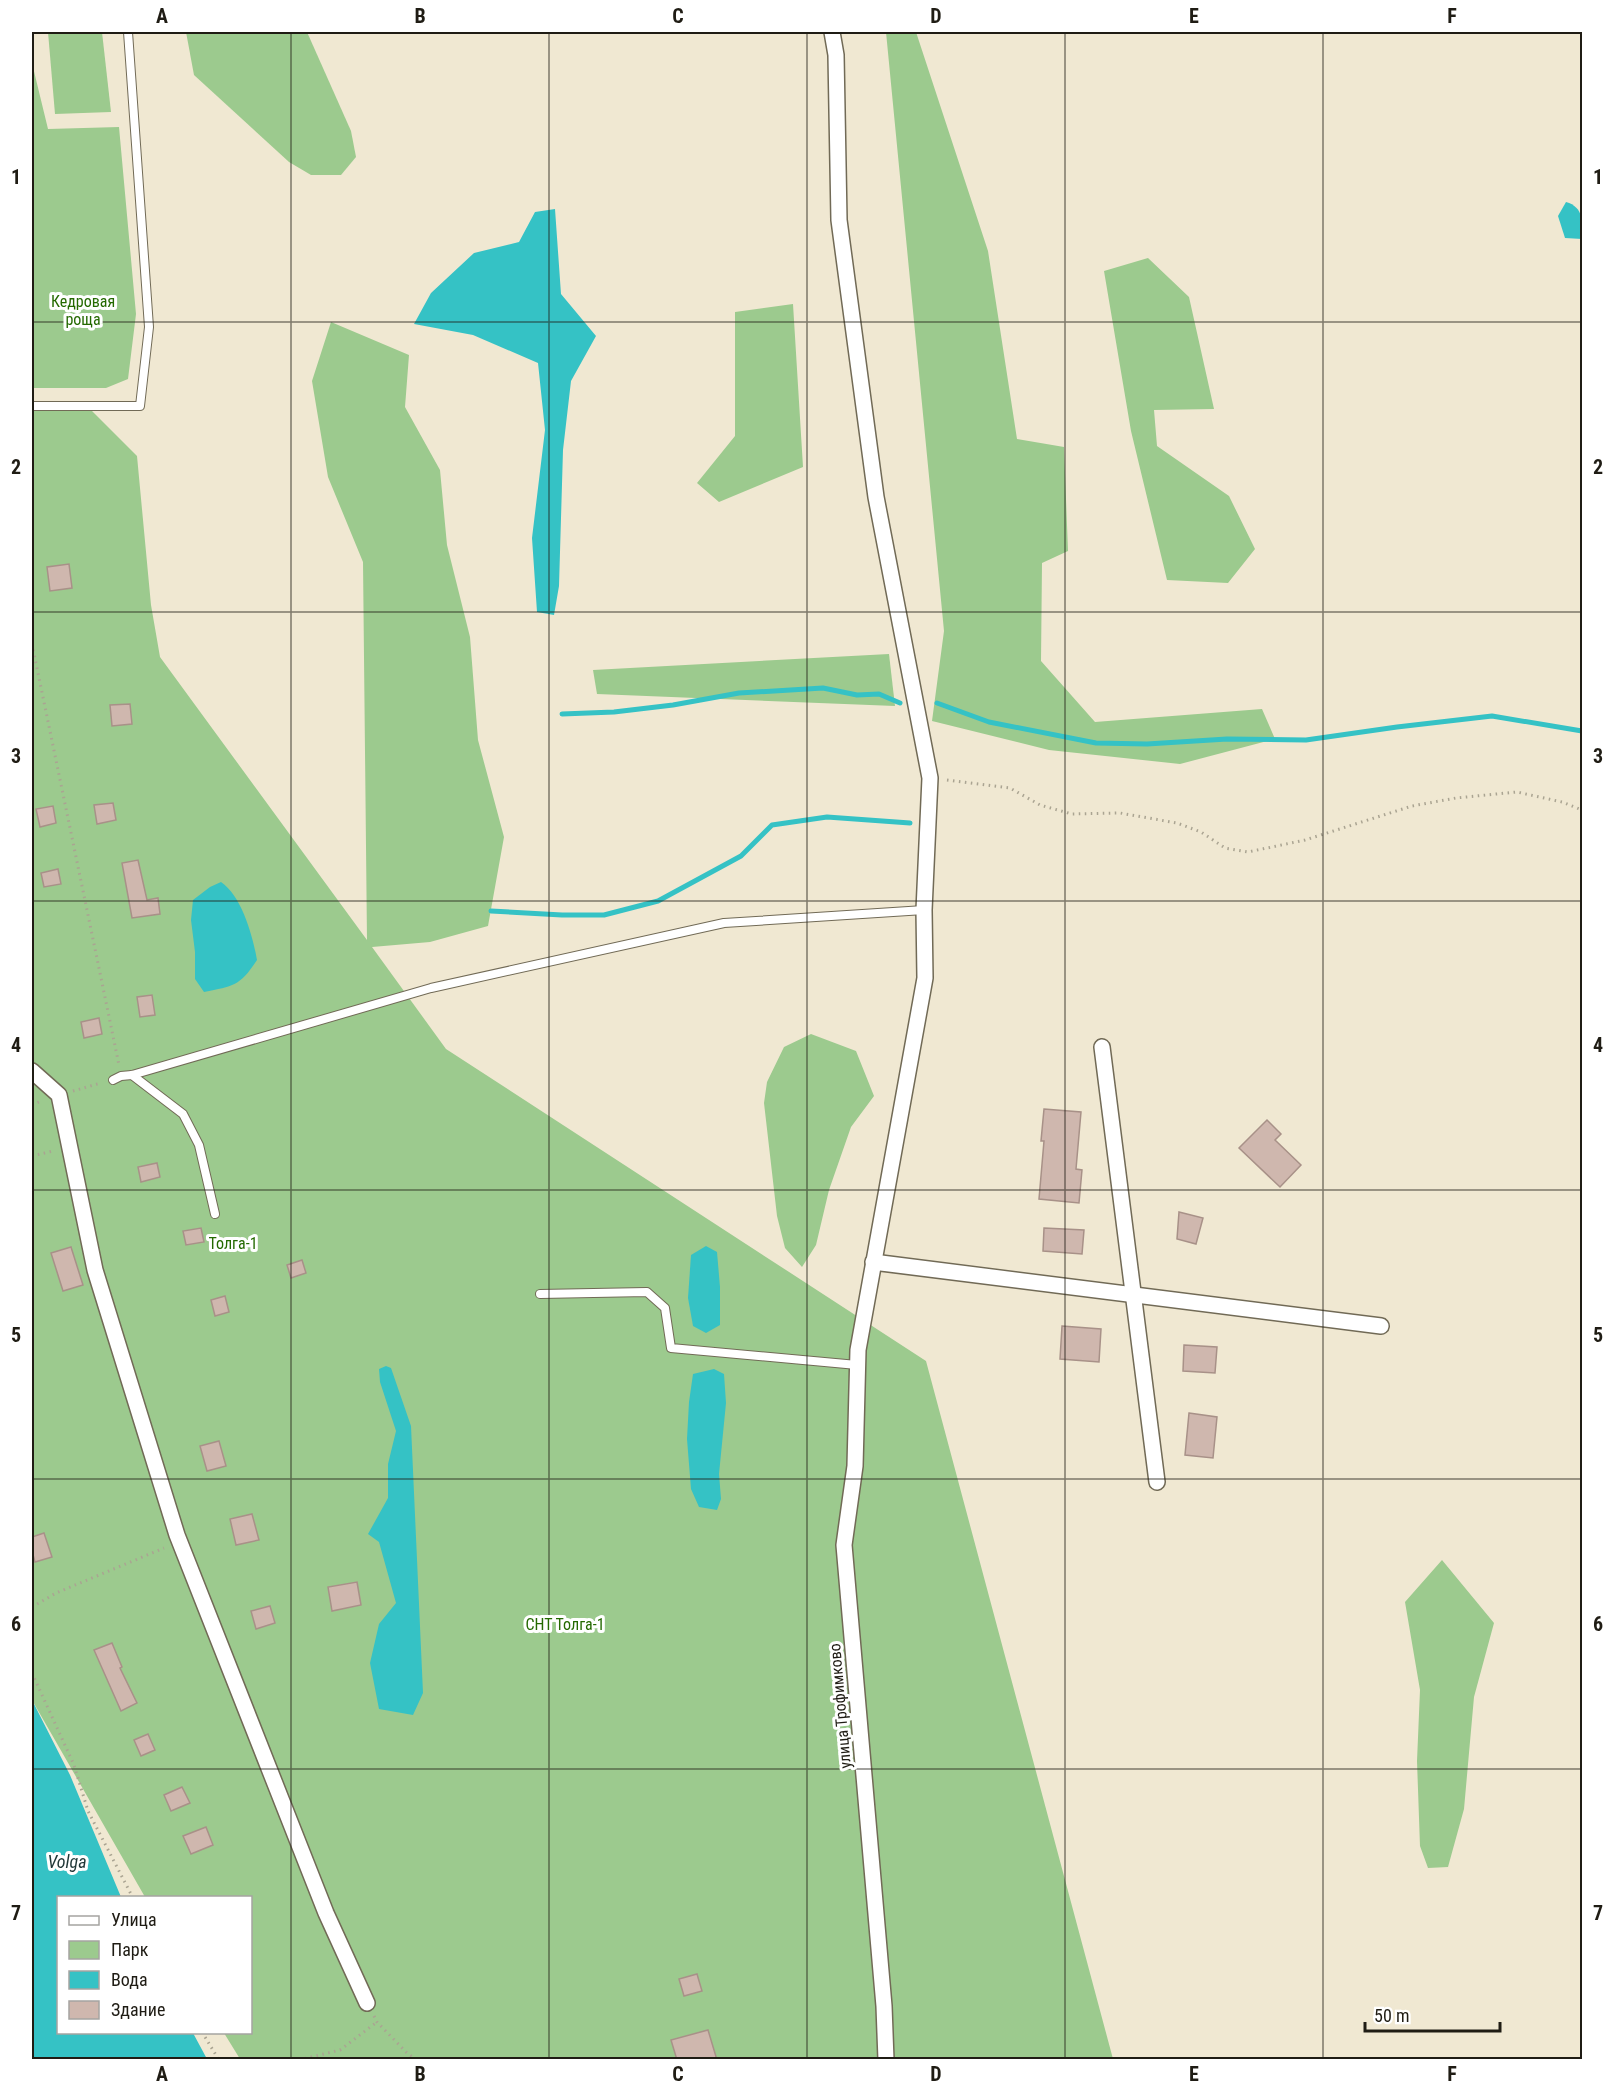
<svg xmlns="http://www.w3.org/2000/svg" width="1614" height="2091" font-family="'Roboto Condensed',sans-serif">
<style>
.green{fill:#9cca8e}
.water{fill:#35c2c5}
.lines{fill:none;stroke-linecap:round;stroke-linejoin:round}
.stream{stroke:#35c2c5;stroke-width:5}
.building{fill:#cfb7ae;stroke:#a89188;stroke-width:1.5}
.lane-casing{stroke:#716a56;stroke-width:10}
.street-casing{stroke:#716a56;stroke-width:18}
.path{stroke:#aaa492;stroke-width:3;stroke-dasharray:1.5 4.5;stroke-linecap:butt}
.lane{stroke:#fff;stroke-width:8}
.street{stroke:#fff;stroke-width:15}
.grid{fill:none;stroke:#1f1c14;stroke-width:1.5;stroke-opacity:0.55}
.labels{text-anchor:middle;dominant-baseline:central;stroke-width:6;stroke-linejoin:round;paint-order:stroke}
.park-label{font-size:16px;fill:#246900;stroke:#fff}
.street-label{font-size:16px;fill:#1f1c14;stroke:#fff}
.water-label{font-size:18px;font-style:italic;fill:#1f3636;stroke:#fff}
.neatline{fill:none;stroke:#1f1c14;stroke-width:2}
.grid-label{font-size:20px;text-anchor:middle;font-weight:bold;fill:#1f1c14}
</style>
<rect width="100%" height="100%" fill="#f0e8d2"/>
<g class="green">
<path d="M 48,32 L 102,32 L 111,112 L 55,114 Z"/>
<path d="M 186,32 L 307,32 L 351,131 L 356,157 L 341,175 L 311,175 L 289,162 L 194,75 Z"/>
<path d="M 886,32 L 916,32 L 988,251 L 1017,439 L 1064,447 L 1068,551 L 1042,563 L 1041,661 L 1095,722 L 1262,709 L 1275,739 L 1180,764 L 1049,750 L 932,721 L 944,631 Z"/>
<path d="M 32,63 L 48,129 L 119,127 L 136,314 L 128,379 L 106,388 L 32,388 Z"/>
<path d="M 1148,258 L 1189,297 L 1214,409 L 1154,410 L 1157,446 L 1229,496 L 1255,549 L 1228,583 L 1167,580 L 1131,431 L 1104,271 Z"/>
<path d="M 793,304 L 803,467 L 719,502 L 697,483 L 735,436 L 735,312 Z"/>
<path d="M 331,322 L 409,355 L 405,407 L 440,470 L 447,545 L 470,637 L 478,740 L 504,837 L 488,926 L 430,942 L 372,947 L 446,1049 L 926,1361 L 1113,2059 L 240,2059 L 224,2033 L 250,2032 L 250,1898 L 145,1897 L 32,1700 L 32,410 L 87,406 L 137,456 L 151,605 L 160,657 L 367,940 L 363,562 L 328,477 L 312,381 Z"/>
<path d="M 889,654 L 895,706 L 597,694 L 593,670 Z"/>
<path d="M 811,1034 L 856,1051 L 874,1096 L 851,1127 L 829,1190 L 816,1245 L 802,1267 L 785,1248 L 777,1216 L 764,1103 L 767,1082 L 784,1047 Z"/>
<path d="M 1442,1560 L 1494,1623 L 1474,1697 L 1464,1809 L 1448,1867 L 1428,1868 L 1420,1846 L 1417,1761 L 1420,1690 L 1405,1602 Z"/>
</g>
<g class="water">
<path d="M 1566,202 C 1584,207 1583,223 1582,239 L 1565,238 L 1558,216 Z"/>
<path d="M 555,209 L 561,294 L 596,336 L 571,381 L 563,450 L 559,586 L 554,615 L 537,612 L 532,538 L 545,430 L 538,363 L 473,335 L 414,324 L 431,293 L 474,253 L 519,242 L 535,212 Z"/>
<path d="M 221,882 C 242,896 253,937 257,960 C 240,986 234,986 204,992 L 195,979 L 195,952 L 191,920 L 193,900 L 210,887 Z"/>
<path d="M 706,1246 L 717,1252 L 720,1287 L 720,1325 L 706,1333 L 693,1326 L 688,1298 L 691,1255 Z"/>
<path d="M 386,1366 L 391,1368 L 411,1426 L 423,1693 L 413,1715 L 379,1709 L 370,1663 L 379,1624 L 396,1603 L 379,1542 L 368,1534 L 388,1498 L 388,1464 L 396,1431 L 380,1382 L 379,1369 Z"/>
<path d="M 714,1369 L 724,1374 L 726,1403 L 719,1474 L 721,1499 L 717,1510 L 699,1507 L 691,1489 L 687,1439 L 689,1402 L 693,1374 Z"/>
<path d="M 32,1700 L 70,1775 L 121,1897 L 58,1898 L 58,2032 L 193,2033 L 207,2059 L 32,2059 Z"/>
</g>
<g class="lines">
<g class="stream">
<path d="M 937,703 L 989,722 L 1096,743 L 1147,744 L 1227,739 L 1306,740 L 1397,727 L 1492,716 L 1582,731"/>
<path d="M 562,714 L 614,712 L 673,705 L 739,693 L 823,688 L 857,695 L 879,694 L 900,703"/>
<path d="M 491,911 L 562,915 L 604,915 L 658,901 L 741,856 L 772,825 L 827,817 L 910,823"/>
</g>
</g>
<g class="building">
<path d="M 69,564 L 72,588 L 50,591 L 47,567 Z"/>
<path d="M 130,704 L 132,724 L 112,726 L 110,705 Z"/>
<path d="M 113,803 L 116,820 L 97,824 L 94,805 Z"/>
<path d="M 53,806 L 56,823 L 40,827 L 36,809 Z"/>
<path d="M 138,860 L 147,900 L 158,898 L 160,914 L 132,918 L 122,863 Z"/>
<path d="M 58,869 L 61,884 L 44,887 L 41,873 Z"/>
<path d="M 152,995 L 155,1015 L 140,1017 L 137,997 Z"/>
<path d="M 99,1018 L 102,1034 L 84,1038 L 81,1022 Z"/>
<path d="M 1044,1109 L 1081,1112 L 1076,1169 L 1082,1170 L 1079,1203 L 1039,1199 L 1044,1141 L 1041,1141 Z"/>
<path d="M 1267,1120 L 1281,1134 L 1275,1140 L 1301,1165 L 1280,1187 L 1239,1148 Z"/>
<path d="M 157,1163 L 160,1177 L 141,1182 L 138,1167 Z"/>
<path d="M 1179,1212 L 1203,1218 L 1196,1244 L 1177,1239 Z"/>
<path d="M 201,1228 L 204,1242 L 186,1245 L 183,1231 Z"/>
<path d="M 1044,1228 L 1084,1230 L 1082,1254 L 1043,1251 Z"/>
<path d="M 71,1247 L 83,1285 L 63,1291 L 51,1253 Z"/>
<path d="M 302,1260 L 306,1273 L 291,1278 L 287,1265 Z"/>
<path d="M 225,1296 L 229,1312 L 215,1316 L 211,1300 Z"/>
<path d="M 1062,1326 L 1101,1329 L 1099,1362 L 1060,1359 Z"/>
<path d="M 1184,1345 L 1217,1347 L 1215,1373 L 1183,1371 Z"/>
<path d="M 1189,1413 L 1217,1417 L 1213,1458 L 1185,1455 Z"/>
<path d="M 219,1441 L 226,1466 L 207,1471 L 200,1446 Z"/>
<path d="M 252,1514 L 259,1540 L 236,1545 L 230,1519 Z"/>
<path d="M 44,1533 L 52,1557 L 35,1562 L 32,1551 L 32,1537 Z"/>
<path d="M 357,1582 L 361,1605 L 332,1611 L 328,1587 Z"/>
<path d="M 270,1606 L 275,1623 L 256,1629 L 251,1611 Z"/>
<path d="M 112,1643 L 122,1667 L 120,1668 L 137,1703 L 121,1711 L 94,1650 Z"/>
<path d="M 148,1734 L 155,1750 L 141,1756 L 134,1740 Z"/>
<path d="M 182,1787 L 190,1803 L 171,1811 L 164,1795 Z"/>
<path d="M 206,1827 L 213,1845 L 191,1854 L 183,1836 Z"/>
<path d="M 697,1974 L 702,1991 L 684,1996 L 679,1979 Z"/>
<path d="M 708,2030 L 717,2060 L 677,2060 L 671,2040 Z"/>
</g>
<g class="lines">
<g class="lane-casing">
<g id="lane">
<path d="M 32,406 L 140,406 L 149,327 L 128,32"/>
<path d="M 132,1075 L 183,1114 L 199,1145 L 215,1214"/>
<path d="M 113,1080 L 121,1076 L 132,1075 L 431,988 L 724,923 L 924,910"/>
<path d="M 540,1294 L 647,1292 L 665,1308 L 671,1348 L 857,1365"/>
</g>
</g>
<g class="street-casing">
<g id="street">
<path d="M 832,32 L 836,55 L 839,220 L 876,497 L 930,778 L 924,910 L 925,978 L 858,1350 L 855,1466 L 844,1545 L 884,2006 L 886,2060"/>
<path d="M 1102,1047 L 1157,1482"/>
<path d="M 32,1071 L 59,1095 L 95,1270 L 177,1535 L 326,1913 L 367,2003"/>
<path d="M 873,1262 L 1381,1326"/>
</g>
</g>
<g class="path">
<path d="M 32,644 L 119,1065"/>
<path d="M 947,780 L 1010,788 L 1040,805 L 1072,814 L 1120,813 L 1177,823 L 1201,832 L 1225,848 L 1248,852 L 1305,840 L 1412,806 L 1456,798 L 1517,792 L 1562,802 L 1582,810"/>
<path d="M 73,1091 L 101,1083"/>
<path d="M 32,1105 L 41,1101"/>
<path d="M 32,1156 L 53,1151"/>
<path d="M 32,1607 L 56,1593 L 164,1548"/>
<path d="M 32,1673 L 74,1765 L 88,1811 L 133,1898"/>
<path d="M 374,2016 L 377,2022 L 406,2052 L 416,2060"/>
<path d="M 202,2032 L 219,2060"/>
<path d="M 299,2060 L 340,2050 L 377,2022"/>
</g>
<use href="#lane" class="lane"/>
<use href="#street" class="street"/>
</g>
<path class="grid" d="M 291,32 L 291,2060M 549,32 L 549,2060M 807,32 L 807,2060M 1065,32 L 1065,2060M 1323,32 L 1323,2060M 32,322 L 1582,322M 32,612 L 1582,612M 32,901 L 1582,901M 32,1190 L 1582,1190M 32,1479 L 1582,1479M 32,1769 L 1582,1769"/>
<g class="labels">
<g class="park-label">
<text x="83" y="301">Кедровая<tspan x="83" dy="18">роща</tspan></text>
<text x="233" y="1243">Толга-1</text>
<text x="565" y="1624">СНТ Толга-1</text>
</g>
<g class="street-label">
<text transform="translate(840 1706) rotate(-95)">улица Трофимково</text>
</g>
<g class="water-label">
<text x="67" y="1861">Volga</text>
</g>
</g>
<rect width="1614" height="2091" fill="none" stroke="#ffffff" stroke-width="66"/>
<rect x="57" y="1896" width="195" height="138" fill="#ffffff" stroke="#a5a4a1" stroke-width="1.5"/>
<rect x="69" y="1916" width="30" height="9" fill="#ffffff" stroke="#a5a4a1" stroke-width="1.5"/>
<text x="111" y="1926" font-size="18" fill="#1f1c14">Улица</text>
<rect x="69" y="1941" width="30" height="18" fill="#9cca8e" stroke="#a5a4a1" stroke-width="1.5"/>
<text x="111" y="1956" font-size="18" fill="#1f1c14">Парк</text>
<rect x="69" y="1971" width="30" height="18" fill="#35c2c5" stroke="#a5a4a1" stroke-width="1.5"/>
<text x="111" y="1986" font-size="18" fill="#1f1c14">Вода</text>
<rect x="69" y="2001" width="30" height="18" fill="#cfb7ae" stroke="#a5a4a1" stroke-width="1.5"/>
<text x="111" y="2016" font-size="18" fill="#1f1c14">Здание</text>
<path d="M1365 2022v9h135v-9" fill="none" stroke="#1f1c14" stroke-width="3"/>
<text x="1374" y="2022" font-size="18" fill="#1f1c14" stroke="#ffffff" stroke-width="4.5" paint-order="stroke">50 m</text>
<rect x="33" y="33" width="1548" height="2025" class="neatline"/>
<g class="grid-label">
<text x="162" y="23">A</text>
<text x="420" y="23">B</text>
<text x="678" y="23">C</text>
<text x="936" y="23">D</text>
<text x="1194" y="23">E</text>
<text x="1452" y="23">F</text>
<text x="16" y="184">1</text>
<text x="1598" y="184">1</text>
<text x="16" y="474">2</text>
<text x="1598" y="474">2</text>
<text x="16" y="763">3</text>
<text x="1598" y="763">3</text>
<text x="16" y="1052">4</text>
<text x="1598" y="1052">4</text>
<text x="16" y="1342">5</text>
<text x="1598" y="1342">5</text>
<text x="16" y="1631">6</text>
<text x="1598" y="1631">6</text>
<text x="16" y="1920">7</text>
<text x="1598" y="1920">7</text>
<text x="162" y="2081">A</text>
<text x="420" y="2081">B</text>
<text x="678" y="2081">C</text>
<text x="936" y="2081">D</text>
<text x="1194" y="2081">E</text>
<text x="1452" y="2081">F</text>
</g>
</svg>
